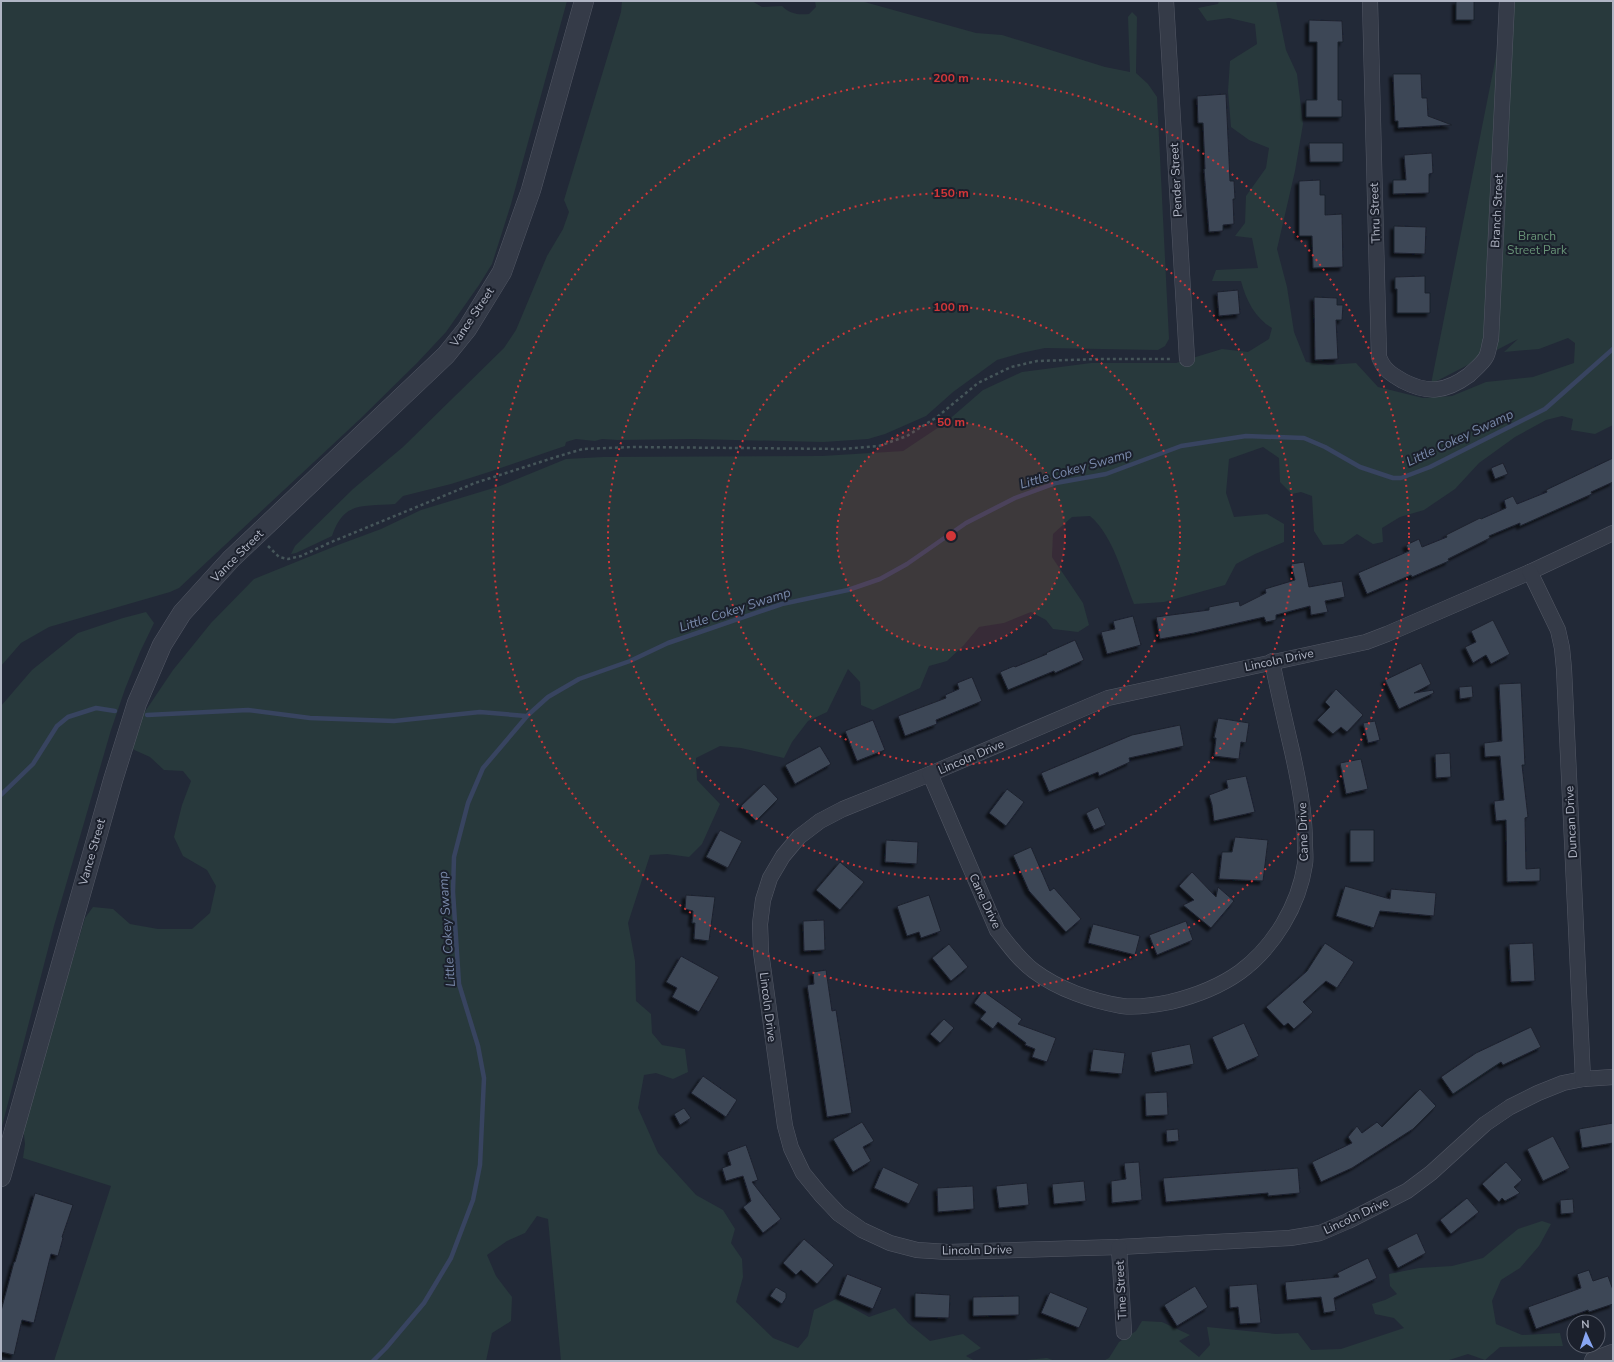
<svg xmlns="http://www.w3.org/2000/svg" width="1614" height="1362" font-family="'Nunito Sans',sans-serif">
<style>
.green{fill:#28393c}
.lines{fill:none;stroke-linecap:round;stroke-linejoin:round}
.stream{stroke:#384460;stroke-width:4.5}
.building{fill:#3e4657;stroke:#1d222e;filter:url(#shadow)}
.minor-casing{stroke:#535865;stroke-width:16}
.tertiary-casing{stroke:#535865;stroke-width:20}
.path{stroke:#455559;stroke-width:2.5;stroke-dasharray:3 3;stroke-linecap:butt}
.minor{stroke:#353b48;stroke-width:15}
.tertiary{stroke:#353b48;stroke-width:19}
.ring{fill:none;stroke:#d23638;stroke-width:2;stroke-dasharray:2 4}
.labels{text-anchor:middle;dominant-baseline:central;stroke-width:4;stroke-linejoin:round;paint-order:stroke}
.street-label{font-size:12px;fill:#b0b5c4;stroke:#1b202c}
.park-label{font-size:12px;fill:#689377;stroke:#1b202c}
.water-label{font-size:13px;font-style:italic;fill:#7989aa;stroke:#1b202c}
.centre{fill:#d23638;stroke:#1b202c;stroke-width:2}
.ring-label{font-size:12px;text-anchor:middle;font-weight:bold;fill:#d23638;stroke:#1b202c;stroke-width:4;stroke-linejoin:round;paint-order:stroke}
</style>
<defs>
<filter id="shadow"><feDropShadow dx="-3.5" dy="3.5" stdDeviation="1" flood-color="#0009"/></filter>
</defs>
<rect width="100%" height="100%" fill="#222937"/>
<g class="green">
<path d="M 1,1 L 567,1 L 511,204 L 492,264 L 479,285 L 446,332 L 417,363 L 360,419 L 179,588 L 170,592 L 49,627 L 21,643 L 1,666 Z"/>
<path d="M 622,1 L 752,1 L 762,7 L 782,6 C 790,14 798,15 809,14 L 816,7 L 815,1 L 861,1 L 976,33 L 1002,35 L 1105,67 L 1130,72 L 1128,17 L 1132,12 L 1137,17 L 1136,73 L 1148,84 L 1157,97 L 1169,339 L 1165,346 L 1158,350 L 1045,348 L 1021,353 L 997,360 L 953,392 L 926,416 L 885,434 L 868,439 L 823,442 L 694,439 L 618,440 L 602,439 L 595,441 L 576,439 L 566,442 L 565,446 L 489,472 L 451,484 L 403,496 L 395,504 C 364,507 344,500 332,536 L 296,553 L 291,554 L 295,546 L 353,489 L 403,447 L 504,348 L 516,330 L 547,256 L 563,229 L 569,212 L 564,200 L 621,12 Z"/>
<path d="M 1219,1 L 1276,1 L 1286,50 L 1297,74 L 1303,124 L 1295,171 L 1277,249 L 1287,287 L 1294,332 L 1306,362 L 1328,365 L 1356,363 L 1378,387 L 1423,398 L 1452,396 L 1486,382 L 1533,377 L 1574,363 L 1575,343 L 1568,338 L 1539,349 L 1504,352 L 1518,339 L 1431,384 L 1507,1 L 1613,1 L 1613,425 L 1595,434 L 1571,430 L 1573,419 L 1562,416 L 1546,420 L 1515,437 L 1479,463 L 1455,489 L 1424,510 L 1400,517 L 1382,528 L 1383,542 L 1373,544 L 1357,534 L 1343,544 L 1323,545 L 1314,531 L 1312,496 L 1301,492 L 1292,494 L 1280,482 L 1279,458 L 1263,447 L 1229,459 L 1226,493 L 1234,517 L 1267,514 L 1284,524 L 1284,542 L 1255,554 L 1236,564 L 1225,585 L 1164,602 L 1134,604 C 1122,574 1114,537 1090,516 L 1072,517 L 1053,534 L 1052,557 L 1083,603 L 1089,625 L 1078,632 L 1053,629 L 1046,620 L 1031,612 L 1004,623 L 979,627 L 964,645 L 947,661 L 929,666 L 920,688 L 873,710 L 861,705 L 860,682 L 848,669 L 827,712 L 808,721 L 792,742 L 784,758 L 741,748 L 720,746 L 696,758 L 697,780 L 720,804 L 702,844 L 689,857 L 667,854 L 650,855 L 628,923 L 635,961 L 636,1001 L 651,1014 L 652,1033 L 662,1045 L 685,1049 L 688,1072 L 673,1079 L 656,1073 L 644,1075 L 638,1108 L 658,1153 L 696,1195 L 723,1210 L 735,1229 L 731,1243 L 742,1259 L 743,1277 L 736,1302 L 773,1338 L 798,1348 L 808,1336 L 814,1310 L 836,1299 L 869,1317 L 895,1308 L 908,1323 L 930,1341 L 963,1334 L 981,1348 L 966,1356 L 975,1361 L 561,1361 L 548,1219 L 537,1216 L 525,1233 L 507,1241 L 487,1255 L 496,1276 L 512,1297 L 511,1321 L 492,1333 L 486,1361 L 54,1361 L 111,1186 L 23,1158 L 25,1144 L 23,1126 L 85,918 L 93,907 L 113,909 L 130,924 L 158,929 L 192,929 L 210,913 L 216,886 L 207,870 L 183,856 L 174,837 L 182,805 L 191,781 L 183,771 L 164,770 L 150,757 L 130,748 L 140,719 L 173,670 L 211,623 L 254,579 L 338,545 L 381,529 L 421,510 L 500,486 L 566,459 L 603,457 L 822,456 L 903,451 L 945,423 L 983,390 L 1022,372 L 1091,363 L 1176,363 L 1222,349 L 1248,352 L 1269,339 L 1272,328 C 1255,318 1246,300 1241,281 L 1212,281 L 1216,270 L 1258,268 L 1252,238 L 1235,236 L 1245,223 L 1246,196 L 1266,168 L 1269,148 L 1249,140 L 1231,127 L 1228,91 L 1230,61 L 1257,44 L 1255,24 L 1229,18 L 1207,21 L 1198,8 L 1218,4 Z"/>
<path d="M 146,612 L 154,623 L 140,652 L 125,689 L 111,730 L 54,926 L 1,1130 L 1,706 L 32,670 L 78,633 L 123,618 Z"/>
<path d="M 1542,1221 L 1551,1224 L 1539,1246 L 1520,1268 L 1501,1280 L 1492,1301 L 1496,1324 L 1522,1335 L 1560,1333 L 1563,1346 L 1500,1347 L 1485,1360 L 1468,1354 L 1446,1361 L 1103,1361 L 1109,1358 L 1119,1342 L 1136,1331 L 1142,1321 L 1162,1322 L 1190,1335 L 1179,1341 L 1199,1357 L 1210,1345 L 1207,1327 L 1276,1334 L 1298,1333 L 1311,1350 L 1341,1349 L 1404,1328 L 1394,1318 L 1375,1314 L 1372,1304 L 1385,1300 L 1397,1294 L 1390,1286 L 1389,1274 L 1419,1268 L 1452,1266 L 1483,1258 L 1518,1229 Z"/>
<path d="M 1047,1358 L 1055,1361 L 1016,1361 Z"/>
</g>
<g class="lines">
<g class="stream">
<path d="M 147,715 L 248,710 L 310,718 L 394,721 L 480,712 L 526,716"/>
<path d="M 1,795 L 33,764 L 57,726 L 68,717 L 96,708 L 115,711"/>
<path d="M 373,1361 L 386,1348 L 424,1303 L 451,1258 L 473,1200 L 480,1165 L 484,1078 L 478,1046 L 459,984 L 453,892 L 454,857 L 468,803 L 483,768 L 528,715 L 548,697 L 579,679 L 630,661 L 668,643 L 782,604 L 848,590 L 880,579 L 907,564 L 966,523 L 1015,498 L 1056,483 L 1106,474 L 1181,446 L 1246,436 L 1304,438 L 1325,447 L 1360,467 L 1393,478 L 1401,478 L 1430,467 L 1545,409 L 1613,349"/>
</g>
</g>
<g class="building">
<rect x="1456" y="1" width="18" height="19"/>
<path d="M 1309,20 L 1342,21 L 1343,42 L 1338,42 L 1338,100 L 1342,100 L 1342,117 L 1306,117 L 1306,100 L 1317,100 L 1317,42 L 1309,42 Z"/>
<path d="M 1393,74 L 1421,74 L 1422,98 L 1427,98 L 1428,116 L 1452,125 L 1398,128 L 1398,121 L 1395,121 Z"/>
<path d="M 1226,94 L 1230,181 L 1234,181 L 1235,199 L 1233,199 L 1234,224 L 1223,225 L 1223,231 L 1209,232 L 1204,169 L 1205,169 L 1203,123 L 1198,123 L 1197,96 Z"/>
<path d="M 1309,143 L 1343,143 L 1343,162 L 1310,162 Z"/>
<path d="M 1432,153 L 1433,173 L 1429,174 L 1429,193 L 1393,194 L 1393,180 L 1406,180 L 1404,155 Z"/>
<path d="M 1320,180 L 1320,195 L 1325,195 L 1325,215 L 1342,214 L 1343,267 L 1313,268 L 1312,236 L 1299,236 L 1299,181 Z"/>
<path d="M 1394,226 L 1426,227 L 1425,254 L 1394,253 Z"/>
<path d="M 1425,276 L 1425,293 L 1430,293 L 1430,313 L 1397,313 L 1397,289 L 1395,289 L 1395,277 Z"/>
<path d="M 1238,290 L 1240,314 L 1219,316 L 1217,292 Z"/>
<path d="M 1314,297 L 1337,298 L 1337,305 L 1343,305 L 1342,320 L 1336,320 L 1338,359 L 1315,360 Z"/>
<path d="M 1613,458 L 1613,482 L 1591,492 L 1592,494 L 1520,526 L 1520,523 L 1489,536 L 1490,538 L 1448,559 L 1449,561 L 1412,577 L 1411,575 L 1367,594 L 1358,573 L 1409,551 L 1406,545 L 1419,539 L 1422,547 L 1447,537 L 1446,535 L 1480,518 L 1481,519 L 1506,508 L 1504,500 L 1513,496 L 1517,504 L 1547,492 L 1546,490 Z"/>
<path d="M 1503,463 L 1508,474 L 1495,479 L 1491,468 Z"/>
<path d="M 1304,562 L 1309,587 L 1342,581 L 1345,597 L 1325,601 L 1328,612 L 1311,615 L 1310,606 L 1276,615 L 1276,620 L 1266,622 L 1264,617 L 1194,633 L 1160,639 L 1156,617 L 1209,610 L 1209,607 L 1239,601 L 1240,606 L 1266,593 L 1265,589 L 1295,580 L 1291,564 Z"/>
<path d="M 1133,616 L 1141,645 L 1107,654 L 1101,632 L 1115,629 L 1113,621 Z"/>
<path d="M 1493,620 L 1510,654 L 1491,664 L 1486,655 L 1473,663 L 1465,647 L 1476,642 L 1471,631 Z"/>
<path d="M 1075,640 L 1084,660 L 1055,673 L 1054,671 L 1008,690 L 1000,672 L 1014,666 L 1015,667 L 1047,654 L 1046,653 Z"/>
<path d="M 1421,663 L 1431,684 L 1414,693 L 1433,690 L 1434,693 L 1399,709 L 1385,680 Z"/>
<path d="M 972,677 L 982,701 L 936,720 L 937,724 L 905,736 L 898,716 L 946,698 L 945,695 L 959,689 L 957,683 Z"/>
<path d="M 1521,683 L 1525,765 L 1522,765 L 1528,817 L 1525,818 L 1526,869 L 1540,868 L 1540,881 L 1507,882 L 1506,820 L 1496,821 L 1494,801 L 1504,800 L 1500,756 L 1485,757 L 1484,743 L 1502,741 L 1499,684 Z"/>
<path d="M 1472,686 L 1473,697 L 1460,699 L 1459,687 Z"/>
<path d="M 1336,689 L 1363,715 L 1347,732 L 1341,727 L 1333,734 L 1317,720 L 1330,707 L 1325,702 Z"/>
<path d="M 1218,718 L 1249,723 L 1246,743 L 1241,742 L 1239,759 L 1214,756 L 1216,738 L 1214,738 Z"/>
<path d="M 873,720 L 885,750 L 857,761 L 845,731 Z"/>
<path d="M 1375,721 L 1380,740 L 1368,743 L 1363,723 Z"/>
<path d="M 1180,725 L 1184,746 L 1129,758 L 1130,762 L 1099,776 L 1098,772 L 1049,792 L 1041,773 L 1132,735 Z"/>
<path d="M 820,746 L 831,764 L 795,784 L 785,765 Z"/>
<path d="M 1450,753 L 1451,777 L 1436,778 L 1435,754 Z"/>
<path d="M 1361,759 L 1368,789 L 1346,794 L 1340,763 Z"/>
<path d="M 1246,776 L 1255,812 L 1214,821 L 1212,805 L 1209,795 L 1228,788 L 1226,780 Z"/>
<path d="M 764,784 L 778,799 L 756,821 L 741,806 Z"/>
<path d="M 1007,789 L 1024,802 L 1006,826 L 989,813 Z"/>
<path d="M 1098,807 L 1106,825 L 1094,830 L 1086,813 Z"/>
<path d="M 720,830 L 742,841 L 728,868 L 706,857 Z"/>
<rect x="1350" y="830" width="24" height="32"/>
<path d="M 1235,837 L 1268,840 L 1263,881 L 1219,879 L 1222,852 L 1232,852 Z"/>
<path d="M 886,840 L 918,842 L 917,864 L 885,862 Z"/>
<path d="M 1031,847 L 1050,891 L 1054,888 L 1081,919 L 1066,932 L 1029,891 L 1013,855 Z"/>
<path d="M 840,862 L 864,882 L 840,910 L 816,890 Z"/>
<path d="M 1192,872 L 1216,897 L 1218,887 L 1234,901 L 1211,928 L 1183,905 L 1194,900 L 1179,886 Z"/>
<path d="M 1345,886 L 1390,899 L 1391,889 L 1436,893 L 1434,916 L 1380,911 L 1374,928 L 1336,916 Z"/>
<path d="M 686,895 L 715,897 L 709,941 L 694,939 L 695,923 L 692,923 L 693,911 L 685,909 Z"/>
<path d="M 929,895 L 941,931 L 921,938 L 919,932 L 907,936 L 897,906 Z"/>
<path d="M 824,920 L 825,950 L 804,951 L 803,921 Z"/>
<path d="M 1186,921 L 1193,940 L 1157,955 L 1149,935 Z"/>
<path d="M 1093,924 L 1140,936 L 1135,955 L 1088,943 Z"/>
<path d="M 1325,943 L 1354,962 L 1337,988 L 1326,981 L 1303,1002 L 1313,1012 L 1294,1029 L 1288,1023 L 1284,1026 L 1266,1007 L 1307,971 Z"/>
<path d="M 1533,943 L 1535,981 L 1511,982 L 1509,944 Z"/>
<path d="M 949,944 L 968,967 L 951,981 L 932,958 Z"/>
<path d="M 681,956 L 719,977 L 699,1012 L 672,997 L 677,988 L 666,982 Z"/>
<path d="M 826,970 L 832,1011 L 836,1010 L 852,1113 L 827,1117 L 807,985 L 814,984 L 813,972 Z"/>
<path d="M 983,991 L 1022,1019 L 1018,1024 L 1056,1038 L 1047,1062 L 1032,1057 L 1035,1049 L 1025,1045 L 1026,1043 L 998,1022 L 993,1029 L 980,1019 L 986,1012 L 974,1003 Z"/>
<path d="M 944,1019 L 954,1028 L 940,1043 L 930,1034 Z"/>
<path d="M 1244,1023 L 1259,1056 L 1227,1070 L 1212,1037 Z"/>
<path d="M 1531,1027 L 1541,1047 L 1503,1065 L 1501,1062 L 1453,1094 L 1441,1077 L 1476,1053 Z"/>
<path d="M 1190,1044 L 1194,1064 L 1155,1072 L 1151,1052 Z"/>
<path d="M 1093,1049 L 1125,1053 L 1122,1074 L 1090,1071 Z"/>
<path d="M 703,1076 L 737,1100 L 726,1117 L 691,1093 Z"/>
<path d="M 1420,1089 L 1436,1106 L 1413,1129 L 1352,1168 L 1321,1182 L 1312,1162 L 1352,1143 L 1348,1137 L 1357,1126 L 1362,1133 L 1377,1122 L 1382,1127 Z"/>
<path d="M 1167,1092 L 1168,1115 L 1146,1116 L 1145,1093 Z"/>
<path d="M 684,1108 L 691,1118 L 680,1125 L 674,1114 Z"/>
<path d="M 862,1122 L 874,1141 L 863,1147 L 871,1161 L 853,1172 L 833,1139 Z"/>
<path d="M 1613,1123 L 1613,1143 L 1582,1148 L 1579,1129 Z"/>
<path d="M 1178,1129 L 1179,1141 L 1167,1142 L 1166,1130 Z"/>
<path d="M 1553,1136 L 1570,1168 L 1543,1181 L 1527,1149 Z"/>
<path d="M 746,1145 L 758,1180 L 752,1182 L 781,1219 L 763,1233 L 743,1207 L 751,1201 L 743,1176 L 726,1181 L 722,1168 L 731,1165 L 727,1152 Z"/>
<path d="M 1139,1162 L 1142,1200 L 1112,1203 L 1111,1181 L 1126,1179 L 1124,1163 Z"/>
<path d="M 1506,1162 L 1522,1180 L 1514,1187 L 1520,1193 L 1505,1201 L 1502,1198 L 1499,1202 L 1482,1184 Z"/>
<path d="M 883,1167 L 919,1184 L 909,1204 L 874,1188 Z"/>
<path d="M 1298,1168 L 1300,1193 L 1268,1196 L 1268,1193 L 1166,1202 L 1163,1178 Z"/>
<path d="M 1084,1181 L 1086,1201 L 1054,1204 L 1052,1184 Z"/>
<path d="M 1027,1183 L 1029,1205 L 999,1208 L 996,1186 Z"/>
<path d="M 973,1186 L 974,1209 L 938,1212 L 937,1188 Z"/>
<path d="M 35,1193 L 73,1205 L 62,1237 L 63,1238 L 58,1256 L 51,1254 L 34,1323 L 22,1320 L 14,1355 L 1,1352 L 1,1311 L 14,1262 L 15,1262 Z"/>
<path d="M 1467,1198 L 1479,1212 L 1451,1234 L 1440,1220 Z"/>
<path d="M 1573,1199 L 1574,1213 L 1561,1214 L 1560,1200 Z"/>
<path d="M 1417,1233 L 1426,1253 L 1398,1268 L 1387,1248 Z"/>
<path d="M 804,1239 L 834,1265 L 817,1284 L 801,1270 L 796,1275 L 783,1263 Z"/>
<path d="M 1368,1258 L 1377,1278 L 1334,1298 L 1336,1311 L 1324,1313 L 1321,1297 L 1287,1300 L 1285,1282 L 1339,1277 L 1337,1273 Z"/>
<path d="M 1589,1270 L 1593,1281 L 1608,1276 L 1613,1290 L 1613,1304 L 1589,1312 L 1588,1310 L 1536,1329 L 1528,1307 L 1581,1288 L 1577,1274 Z"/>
<path d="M 847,1274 L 882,1288 L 873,1309 L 839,1295 Z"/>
<path d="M 1257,1284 L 1261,1323 L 1240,1324 L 1238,1307 L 1230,1308 L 1229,1286 Z"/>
<path d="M 1195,1286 L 1208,1307 L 1177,1326 L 1164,1305 Z"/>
<path d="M 776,1287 L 786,1293 L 786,1298 L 782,1304 L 770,1296 Z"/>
<path d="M 1050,1292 L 1088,1308 L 1079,1328 L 1041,1313 Z"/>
<path d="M 915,1293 L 950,1295 L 949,1318 L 915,1317 Z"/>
<path d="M 1019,1296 L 1019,1315 L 973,1316 L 973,1297 Z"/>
</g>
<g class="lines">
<g class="minor-casing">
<g id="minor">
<path d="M 1166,1 L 1187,359"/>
<path d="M 1370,1 L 1379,357 C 1384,370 1391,374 1403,381 C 1428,394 1446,392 1469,375 C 1474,370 1483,363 1486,357 C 1489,352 1489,344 1491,339 L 1507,1"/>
<path d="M 1613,533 L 1530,572 L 1387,634 L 1366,642 L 1108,698 L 930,774 L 843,809 L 820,821 L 799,837 L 783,856 L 770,878 L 763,900 L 760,924 L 761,952 L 785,1126 L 791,1148 L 803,1173 L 821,1195 L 839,1214 L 862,1230 L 890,1243 L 917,1250 L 948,1252 L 1119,1247 L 1290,1238 L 1320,1233 L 1348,1221 L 1407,1191 L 1431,1173 L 1485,1124 L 1510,1107 L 1538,1093 L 1563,1083 L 1583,1079 L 1613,1077"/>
<path d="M 1530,572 L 1558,630 L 1562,648 L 1564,669 L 1583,1079"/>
<path d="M 930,774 L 997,930 C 1008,944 1019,960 1034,971 C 1058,989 1092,1001 1122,1006 C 1137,1008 1155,1005 1170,1002 C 1195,996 1219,987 1240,972 C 1274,947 1299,905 1305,864 C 1306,858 1305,851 1305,845 C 1305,813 1299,783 1292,751 C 1285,721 1278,691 1272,661"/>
<path d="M 1119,1247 L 1124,1332"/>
</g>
</g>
<g class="tertiary-casing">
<g id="tertiary">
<path d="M 1,1177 L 113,780 L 137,703 L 162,645 L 182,613 L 231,559 L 446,355 L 467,329 L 502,272 L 531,190 L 584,1"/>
<path d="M 1594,1361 L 1613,1354"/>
</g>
</g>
<path class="path" d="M 268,546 L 279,557 L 288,559 L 301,556 L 329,543 L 475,483 L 559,456 L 583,449 L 633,447 L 842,449 L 879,446 L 907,436 L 937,417 L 978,383 L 1011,367 L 1037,361 L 1100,359 L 1172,359"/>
<use href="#minor" class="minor"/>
<use href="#tertiary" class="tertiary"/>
</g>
<circle cx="951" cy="536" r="114" fill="#d23638" fill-opacity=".12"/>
<g class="ring">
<circle cx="951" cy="536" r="114"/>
<circle cx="951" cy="536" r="229"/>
<circle cx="951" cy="536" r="343"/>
<circle cx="951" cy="536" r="458"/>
</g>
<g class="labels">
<g class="street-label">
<text transform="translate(1176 180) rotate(-93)">Pender Street</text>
<text transform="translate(1497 211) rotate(-87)">Branch Street</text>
<text transform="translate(1375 213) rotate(-92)">Thru Street</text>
<text transform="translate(472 317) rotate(-56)">Vance Street</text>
<text transform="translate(237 556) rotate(-45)">Vance Street</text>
<text transform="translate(1279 660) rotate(-12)">Lincoln Drive</text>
<text transform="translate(971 757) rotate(-23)">Lincoln Drive</text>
<text transform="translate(1571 822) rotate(-93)">Duncan Drive</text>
<text transform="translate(1303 832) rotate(-92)">Cane Drive</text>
<text transform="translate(92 852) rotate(-74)">Vance Street</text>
<text transform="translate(985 901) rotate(65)">Cane Drive</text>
<text transform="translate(768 1007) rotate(83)">Lincoln Drive</text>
<text transform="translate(1356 1216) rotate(-25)">Lincoln Drive</text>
<text transform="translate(977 1250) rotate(-1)">Lincoln Drive</text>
<text transform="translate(1121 1290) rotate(-93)">Tine Street</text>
</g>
<g class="park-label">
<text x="1537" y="236">Branch<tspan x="1537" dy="14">Street Park</tspan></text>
</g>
<g class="water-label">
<text transform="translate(1460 438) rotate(-25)">Little Cokey Swamp</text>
<text transform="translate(1076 469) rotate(-16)">Little Cokey Swamp</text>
<text transform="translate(735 610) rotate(-18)">Little Cokey Swamp</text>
<text transform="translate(447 929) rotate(-94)">Little Cokey Swamp</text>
</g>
</g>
<circle cx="951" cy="536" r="6" class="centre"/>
<g class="ring-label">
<text x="951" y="82">200 m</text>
<text x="951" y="197">150 m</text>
<text x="951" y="311">100 m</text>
<text x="951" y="426">50 m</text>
</g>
<rect width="1614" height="1362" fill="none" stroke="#b0b5c4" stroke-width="4"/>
<g transform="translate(1586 1334) rotate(357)"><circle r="19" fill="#1b202c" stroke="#575c69"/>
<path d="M0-3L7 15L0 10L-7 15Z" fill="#87a5f2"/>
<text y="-6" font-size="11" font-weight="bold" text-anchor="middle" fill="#b0b5c4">N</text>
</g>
</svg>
